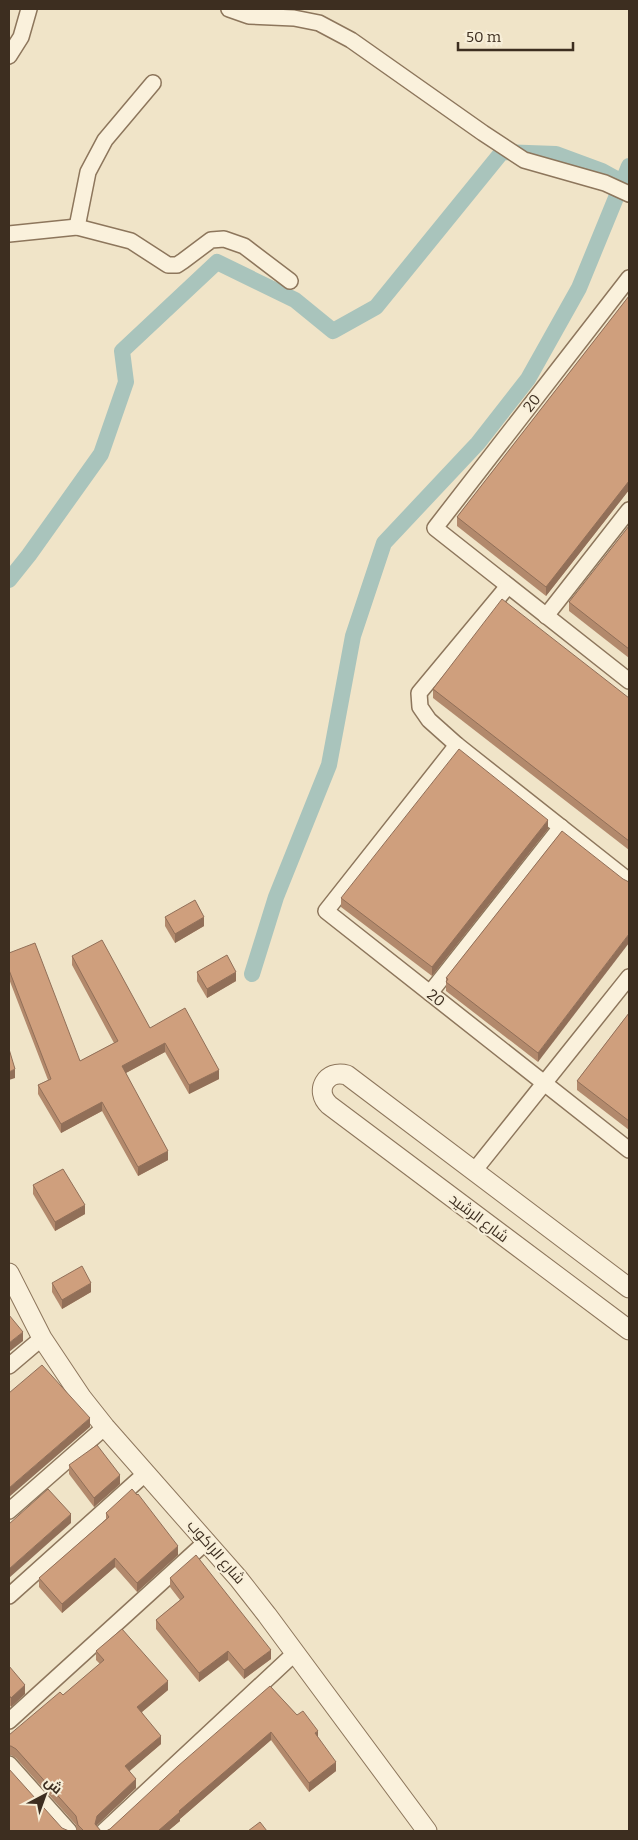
<svg xmlns="http://www.w3.org/2000/svg" width="638" height="1840" font-family="Bitter,Cairo,serif">
<style>
.lines{fill:none;stroke-linecap:round;stroke-linejoin:round}
.canal{stroke:#a9c4bc;stroke-width:16}
.minor-casing{stroke:#8d765c;stroke-width:18}
.tertiary-casing{stroke:#8d765c;stroke-width:21}
.minor{stroke:#faf1dc;stroke-width:15}
.tertiary{stroke:#faf1dc;stroke-width:19}
.wall{fill:#b2896c}
.shaded-wall{fill:#916f58}
.building{fill:#cf9f7d;stroke:#916f58}
.labels{text-anchor:middle;dominant-baseline:central;stroke-width:4;stroke-linejoin:round;paint-order:stroke}
.street-label{font-size:15px;fill:#3d2e20;stroke:#f7eed8}
</style>
<rect width="100%" height="100%" fill="#f0e4c8"/>
<g class="lines">
<g class="canal">
<path d="M 9,580 L 29,555 L 101,454 L 126,382 L 122,351 L 217,262 L 295,300 L 333,331 L 376,307 L 502,152 L 556,154 L 602,171 L 622,182"/>
<path d="M 252,974 L 276,897 L 329,765 L 353,636 L 384,543 L 478,443 L 528,379 L 579,288 L 629,166"/>
</g>
<g class="minor-casing">
<g id="minor">
<path d="M 229,9 L 249,16 L 294,18 L 319,23 L 351,40 L 483,133 L 524,160 L 605,183 L 629,194"/>
<path d="M 9,56 L 21,37 L 29,9"/>
<path d="M 77,227 L 88,172 L 105,140 L 153,83"/>
<path d="M 9,234 L 77,227 L 131,241 L 168,265 L 177,265 L 183,261 L 211,240 L 224,239 L 244,246 L 290,281"/>
<path d="M 629,278 L 435,528 L 629,681"/>
<path d="M 508,586 L 419,693 L 420,707 L 429,720 L 457,745 L 629,881"/>
<path d="M 546,616 L 629,510"/>
<path d="M 457,745 L 326,911 L 629,1150"/>
<path d="M 430,993 L 561,827"/>
<path d="M 474,1171 L 629,977"/>
<path d="M 9,1366 L 42,1338"/>
<path d="M 9,1511 L 105,1427"/>
<path d="M 9,1596 L 146,1473"/>
<path d="M 9,1721 L 207,1541"/>
<path d="M 9,1764 L 69,1831"/>
<path d="M 104,1831 L 295,1653"/>
</g>
</g>
<g class="tertiary-casing">
<g id="tertiary">
<path d="M 9,1273 L 42,1338 L 82,1398 L 105,1427 L 238,1578 L 267,1615 L 427,1831"/>
<path d="M 629,1288 L 347,1075 C 326,1069 314,1091 329,1105 L 629,1330"/>
</g>
</g>
<use href="#minor" class="minor"/>
<use href="#tertiary" class="tertiary"/>
</g>
<g class="wall">
<path d="M 629,296 L 629,490 L 546,596 L 457,526 L 457,517 Z"/>
<path d="M 629,526 L 629,658 L 569,611 L 569,602 Z"/>
<path d="M 433,689 L 629,698 L 629,850 L 433,698 Z"/>
<path d="M 548,829 L 432,976 L 341,907 L 341,898 Z"/>
<path d="M 562,831 L 538,1062 L 446,991 L 446,978 Z"/>
<path d="M 165,917 L 204,926 L 175,943 L 165,926 Z"/>
<path d="M 9,953 L 80,1061 L 114,1043 L 72,965 L 72,956 L 150,1028 L 219,1079 L 189,1094 L 165,1052 L 126,1073 L 168,1160 L 138,1176 L 102,1111 L 61,1133 L 38,1094 L 38,1085 L 48,1080 L 9,979 Z"/>
<path d="M 197,972 L 236,981 L 207,998 L 197,981 Z"/>
<path d="M 629,1013 L 629,1130 L 577,1090 L 577,1081 Z"/>
<path d="M 33,1185 L 85,1214 L 55,1231 L 33,1194 Z"/>
<path d="M 52,1283 L 91,1292 L 62,1309 L 52,1292 Z"/>
<path d="M 69,1465 L 120,1484 L 94,1507 L 69,1474 Z"/>
<path d="M 106,1513 L 178,1555 L 137,1592 L 115,1567 L 62,1613 L 39,1587 L 39,1578 L 106,1520 Z"/>
<path d="M 170,1578 L 271,1659 L 244,1679 L 228,1660 L 199,1682 L 156,1629 L 156,1620 L 180,1600 L 170,1587 Z"/>
<path d="M 96,1651 L 168,1690 L 142,1712 L 161,1744 L 129,1771 L 136,1788 L 97,1825 L 97,1826 L 101,1831 L 106,1831 L 110,1829 L 270,1686 L 318,1738 L 336,1771 L 309,1792 L 271,1740 L 180,1819 L 180,1821 L 168,1831 L 77,1831 L 76,1825 L 16,1758 L 11,1755 L 9,1755 L 9,1735 L 63,1695 L 100,1664 L 96,1660 Z"/>
<path d="M 9,1666 L 25,1694 L 11,1707 L 9,1704 Z"/>
</g>
<g class="shaded-wall">
<path d="M 629,481 L 629,490 L 546,596 L 546,587 Z"/>
<path d="M 548,820 L 548,829 L 432,976 L 432,967 Z"/>
<path d="M 204,917 L 204,926 L 175,943 L 175,934 Z"/>
<path d="M 629,934 L 629,943 L 538,1062 L 538,1053 Z"/>
<path d="M 236,972 L 236,981 L 207,998 L 207,989 Z"/>
<path d="M 165,1043 L 165,1052 L 122,1075 L 122,1066 Z"/>
<path d="M 15,1069 L 15,1078 L 9,1080 L 9,1072 Z"/>
<path d="M 219,1070 L 219,1079 L 189,1094 L 189,1085 Z"/>
<path d="M 102,1102 L 102,1111 L 61,1133 L 61,1124 Z"/>
<path d="M 168,1151 L 168,1160 L 138,1176 L 138,1167 Z"/>
<path d="M 85,1205 L 85,1214 L 55,1231 L 55,1222 Z"/>
<path d="M 91,1283 L 91,1292 L 62,1309 L 62,1300 Z"/>
<path d="M 23,1332 L 23,1341 L 9,1352 L 9,1343 Z"/>
<path d="M 90,1418 L 90,1427 L 9,1497 L 9,1488 Z"/>
<path d="M 120,1475 L 120,1484 L 94,1507 L 94,1498 Z"/>
<path d="M 71,1514 L 71,1523 L 9,1578 L 9,1569 Z"/>
<path d="M 178,1546 L 178,1555 L 137,1592 L 137,1583 Z"/>
<path d="M 115,1558 L 115,1567 L 62,1613 L 62,1604 Z"/>
<path d="M 271,1650 L 271,1659 L 244,1679 L 244,1670 Z"/>
<path d="M 228,1651 L 228,1660 L 199,1682 L 199,1673 Z"/>
<path d="M 168,1681 L 168,1690 L 137,1716 L 137,1707 Z"/>
<path d="M 25,1685 L 25,1694 L 11,1707 L 11,1698 Z"/>
<path d="M 318,1731 L 318,1740 L 315,1733 Z"/>
<path d="M 271,1732 L 271,1740 L 180,1819 L 180,1821 L 168,1831 L 158,1831 L 179,1811 Z"/>
<path d="M 161,1736 L 161,1744 L 125,1775 L 125,1766 Z"/>
<path d="M 336,1762 L 336,1771 L 309,1792 L 309,1783 Z"/>
<path d="M 136,1779 L 136,1788 L 97,1825 L 95,1831 L 95,1824 L 97,1816 Z"/>
</g>
<g class="building">
<path d="M 629,296 L 629,481 L 546,587 L 457,517 Z"/>
<path d="M 629,526 L 629,649 L 569,602 Z"/>
<path d="M 502,599 L 629,698 L 629,841 L 433,689 Z"/>
<path d="M 459,749 L 548,820 L 432,967 L 341,898 Z"/>
<path d="M 562,831 L 623,879 L 629,882 L 629,934 L 538,1053 L 446,982 L 448,979 L 446,978 Z"/>
<path d="M 195,900 L 204,917 L 175,934 L 165,917 Z"/>
<path d="M 102,940 L 150,1028 L 185,1008 L 219,1070 L 189,1085 L 165,1043 L 122,1066 L 168,1151 L 138,1167 L 102,1102 L 61,1124 L 38,1085 L 51,1079 L 9,970 L 9,953 L 35,943 L 80,1061 L 118,1041 L 72,956 Z"/>
<path d="M 227,955 L 236,972 L 207,989 L 197,972 Z"/>
<path d="M 629,1013 L 629,1121 L 577,1081 Z"/>
<path d="M 9,1049 L 15,1069 L 9,1072 Z"/>
<path d="M 63,1169 L 85,1205 L 55,1222 L 33,1185 Z"/>
<path d="M 82,1266 L 91,1283 L 62,1300 L 52,1283 Z"/>
<path d="M 9,1315 L 23,1332 L 9,1343 Z"/>
<path d="M 42,1365 L 90,1418 L 9,1488 L 9,1393 Z"/>
<path d="M 97,1445 L 120,1475 L 94,1498 L 69,1465 Z"/>
<path d="M 48,1489 L 71,1514 L 9,1569 L 9,1524 Z"/>
<path d="M 132,1489 L 137,1495 L 138,1494 L 178,1546 L 137,1583 L 115,1558 L 62,1604 L 39,1578 L 109,1517 L 106,1513 Z"/>
<path d="M 196,1555 L 271,1650 L 244,1670 L 228,1651 L 199,1673 L 156,1620 L 184,1597 L 170,1578 Z"/>
<path d="M 122,1629 L 168,1681 L 137,1707 L 161,1736 L 125,1766 L 136,1779 L 97,1816 L 95,1824 L 101,1831 L 106,1831 L 110,1829 L 178,1766 L 270,1686 L 297,1715 L 303,1711 L 318,1731 L 315,1733 L 336,1762 L 309,1783 L 271,1732 L 179,1811 L 180,1812 L 158,1831 L 84,1831 L 78,1825 L 76,1816 L 16,1749 L 11,1746 L 9,1746 L 9,1735 L 60,1692 L 63,1695 L 104,1660 L 96,1651 Z"/>
<path d="M 9,1666 L 25,1685 L 11,1698 L 9,1695 Z"/>
<path d="M 9,1769 L 62,1828 L 69,1831 L 9,1831 Z"/>
<path d="M 260,1822 L 267,1831 L 248,1831 Z"/>
</g>
<g class="labels">
<g class="street-label">
<text transform="translate(532 403) rotate(-52)">20</text>
<text transform="translate(436 998) rotate(38)">20</text>
<text transform="translate(479 1218) rotate(37)">شارع الرشيد</text>
<text transform="translate(216 1552) rotate(49)">شارع الراكوب</text>
</g>
</g>
<rect width="638" height="1840" fill="none" stroke="#3d2e20" stroke-width="20"/>
<g transform="translate(45 1795) rotate(41)" stroke="#f7eed8" stroke-width="4" paint-order="stroke">
<path d="M0-4L9 19L0 12L-9 19Z" fill="#3d2e20"/>
<text y="-8" font-size="14" font-weight="bold" text-anchor="middle" fill="#3d2e20">ش</text>
</g>
<path d="M458 42v8h115v-8" fill="none" stroke="#3d2e20" stroke-width="2.5"/>
<text x="466" y="42" font-size="15" fill="#3d2e20" stroke="#f7eed8" stroke-width="4" paint-order="stroke">50 m</text>
</svg>
